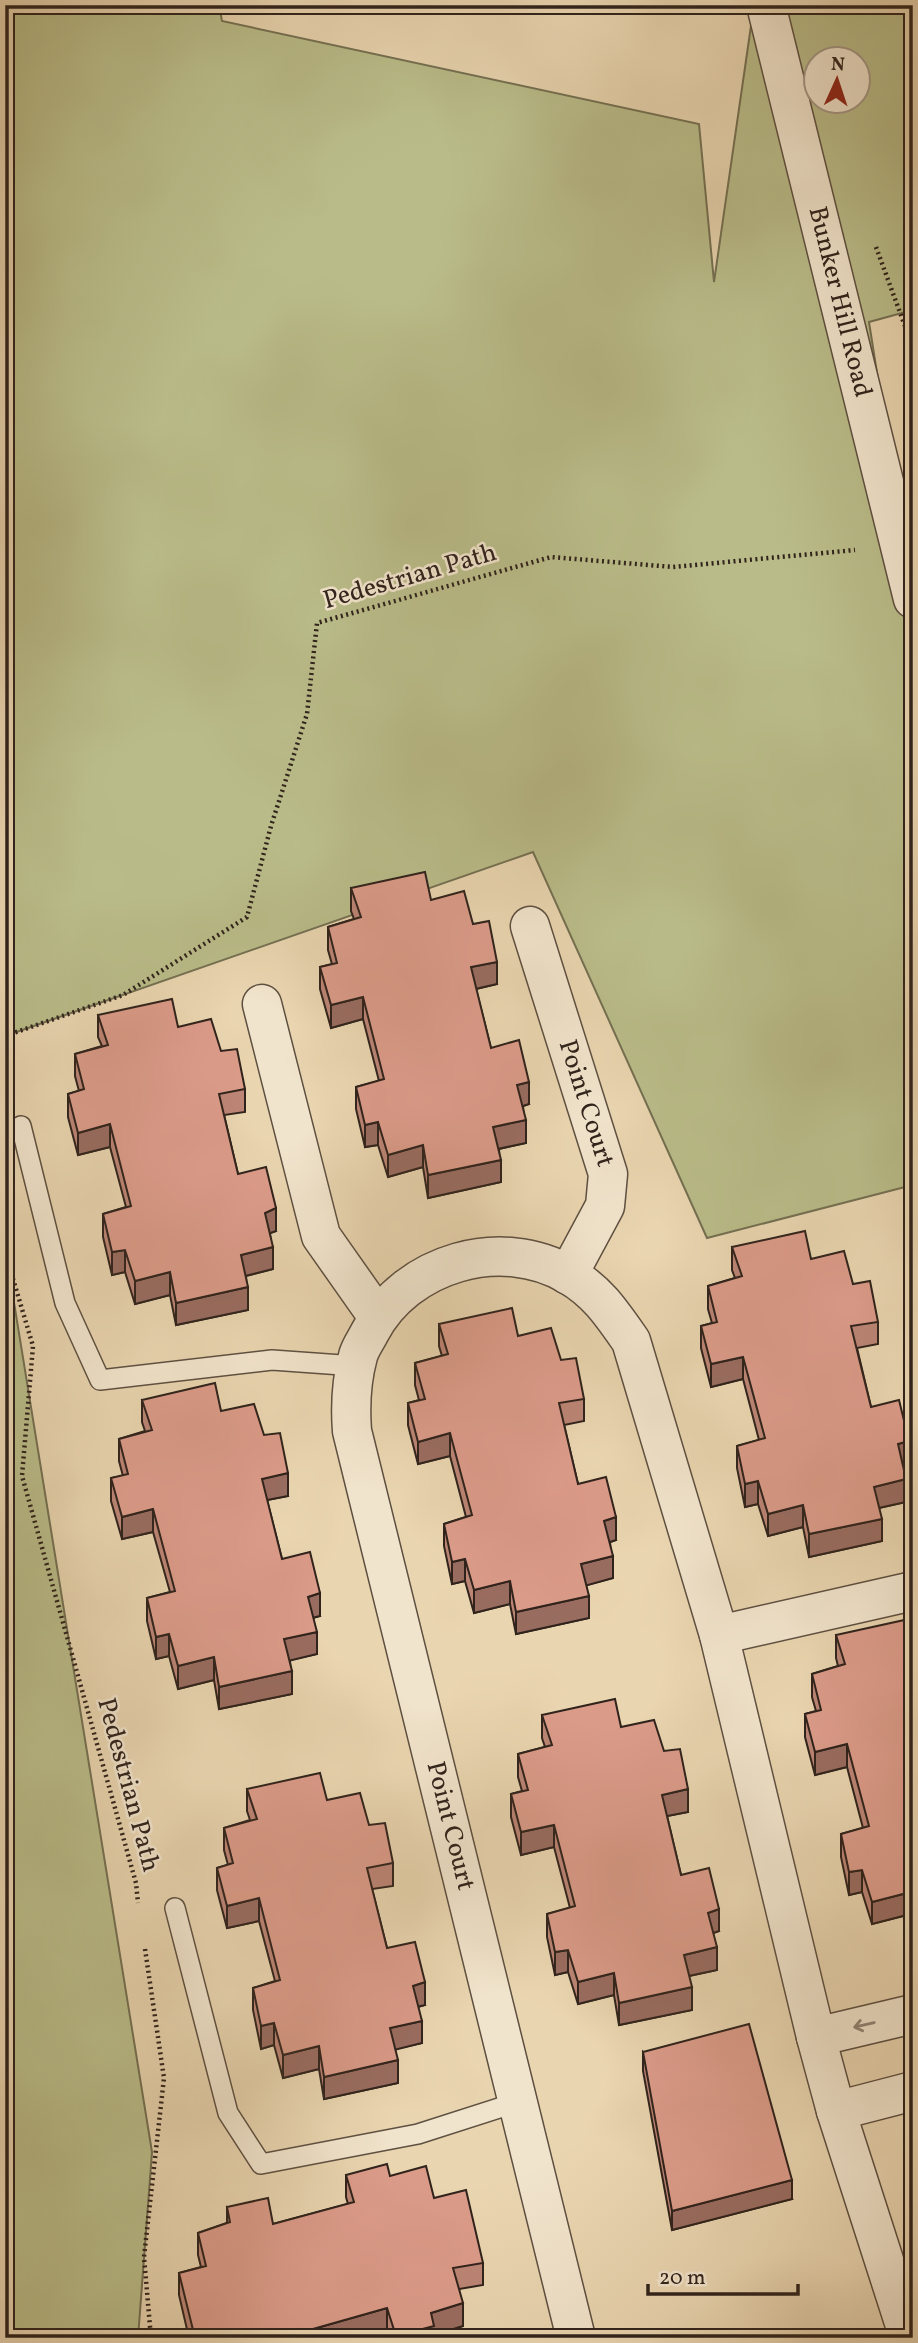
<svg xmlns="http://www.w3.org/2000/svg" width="918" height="2343" font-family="Vollkorn,serif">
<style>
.green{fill:#b9bc89;stroke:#747052;stroke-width:2;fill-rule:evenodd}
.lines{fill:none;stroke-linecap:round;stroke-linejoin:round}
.service-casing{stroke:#5e5041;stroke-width:22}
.minor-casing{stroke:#5e5041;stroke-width:41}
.path{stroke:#30231c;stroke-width:4.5;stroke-dasharray:2 3.5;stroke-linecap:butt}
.service{stroke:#f1e4cc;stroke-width:19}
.minor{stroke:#f1e4cc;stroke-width:38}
.wall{fill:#bc8576;stroke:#30231c;stroke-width:2}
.shaded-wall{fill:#996c60;stroke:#30231c;stroke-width:2}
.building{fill:#db9b89;stroke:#30231c;stroke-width:2}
.oneway{stroke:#908474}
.labels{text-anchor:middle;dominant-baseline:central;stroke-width:5;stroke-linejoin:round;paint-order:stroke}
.street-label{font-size:26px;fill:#30231c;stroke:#f1e4cc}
</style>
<rect width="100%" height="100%" fill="#e9d5b0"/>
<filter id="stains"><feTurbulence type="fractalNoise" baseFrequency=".00286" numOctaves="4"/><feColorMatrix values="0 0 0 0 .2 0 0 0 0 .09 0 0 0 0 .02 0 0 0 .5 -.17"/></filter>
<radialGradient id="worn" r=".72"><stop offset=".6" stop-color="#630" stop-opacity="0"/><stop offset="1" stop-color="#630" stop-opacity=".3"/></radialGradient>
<g class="green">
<path d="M 5,5 L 219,5 L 222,21 L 699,124 L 714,282 L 754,5 L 913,5 L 913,310 L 869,322 L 913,602 L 913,1185 L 707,1238 L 533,852 L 5,1036 ZM 816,60 L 858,60 L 858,102 L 816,102 Z"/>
<path d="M 5,1247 L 152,2152 L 138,2338 L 5,2338 Z"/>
</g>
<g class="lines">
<g class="service-casing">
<g id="service">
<path d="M 21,1126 L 65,1303 L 100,1380 L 272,1360 L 356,1366"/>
<path d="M 175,1908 L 228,2113 L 261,2164 L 418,2134 L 518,2102"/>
</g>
</g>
<g class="minor-casing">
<g id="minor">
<path id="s1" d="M 766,5 L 913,599"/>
<path id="s2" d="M 530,926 L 608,1174 L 605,1206 L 568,1275"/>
<path d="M 262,1004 L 321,1236 L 378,1317"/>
<path d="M 719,1635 L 913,1591"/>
<path d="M 816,2037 L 913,2014"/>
<path d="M 836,2111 L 913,2091"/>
<path d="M 576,2338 L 352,1431 C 350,1405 351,1382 358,1356 C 360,1348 366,1340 370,1332 C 406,1263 501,1235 569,1275 C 598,1292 612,1314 631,1341 L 719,1635 L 816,2037 L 836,2111 L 909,2338"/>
</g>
</g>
<g class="path">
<path d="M 876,247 L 913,348"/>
<path d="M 5,1036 L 123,995 L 247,917 L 271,826 L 307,714 L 317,623 L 551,557 L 673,567 L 855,550"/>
<path d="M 5,1252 L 33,1346 L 22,1476 L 136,1883 L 138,1903"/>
<path d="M 145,1949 L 164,2078 L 144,2257 L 151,2338"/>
</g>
<use href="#service" class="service"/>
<use href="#minor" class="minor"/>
</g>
<g class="wall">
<path d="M 351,888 L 431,900 L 473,924 L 497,984 L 476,989 L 491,1048 L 529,1104 L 523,1106 L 526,1143 L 499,1149 L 501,1182 L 428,1198 L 423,1167 L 388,1177 L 378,1145 L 365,1147 L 356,1109 L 356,1087 L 379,1081 L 363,1019 L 331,1028 L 320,989 L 320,967 L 332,964 L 328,950 L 328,927 L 354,919 L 351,911 Z"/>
<path d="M 98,1015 L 178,1027 L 221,1051 L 245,1089 L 245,1112 L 224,1115 L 238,1174 L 276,1231 L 270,1233 L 273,1269 L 246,1276 L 248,1310 L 176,1325 L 170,1295 L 135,1304 L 125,1272 L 112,1275 L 103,1237 L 103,1214 L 126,1207 L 110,1147 L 78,1155 L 68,1117 L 68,1094 L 79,1091 L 75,1076 L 75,1054 L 102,1046 L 98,1037 Z"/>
<path d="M 732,1247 L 811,1259 L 853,1284 L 878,1322 L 878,1344 L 857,1348 L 871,1407 L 909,1463 L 903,1465 L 906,1502 L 879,1508 L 882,1541 L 809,1557 L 803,1527 L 768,1536 L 758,1504 L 745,1507 L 737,1468 L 737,1446 L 759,1440 L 743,1379 L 711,1387 L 701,1348 L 701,1326 L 712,1323 L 708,1309 L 708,1286 L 735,1278 L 732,1270 Z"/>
<path d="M 439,1324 L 518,1336 L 561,1360 L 584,1399 L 584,1421 L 564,1425 L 578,1484 L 616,1540 L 610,1542 L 613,1578 L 586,1585 L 589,1618 L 516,1634 L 510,1604 L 474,1613 L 465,1581 L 452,1584 L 444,1546 L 444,1524 L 466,1517 L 450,1456 L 418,1464 L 408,1425 L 408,1403 L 419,1400 L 415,1385 L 415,1363 L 442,1356 L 439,1346 Z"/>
<path d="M 142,1400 L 221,1411 L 264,1435 L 288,1496 L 267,1500 L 282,1559 L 320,1616 L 313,1618 L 317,1654 L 290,1660 L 292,1694 L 219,1709 L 214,1680 L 178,1689 L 169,1656 L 156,1659 L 147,1621 L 147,1598 L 170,1592 L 153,1532 L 122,1539 L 111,1501 L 111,1478 L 123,1476 L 119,1461 L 119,1439 L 145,1431 L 142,1422 Z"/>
<path d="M 836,1635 L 913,1636 L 913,1944 L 907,1915 L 872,1924 L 862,1892 L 849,1895 L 841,1857 L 841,1834 L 863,1828 L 847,1767 L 815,1775 L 805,1737 L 805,1714 L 816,1711 L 812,1697 L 812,1674 L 838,1666 L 836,1658 Z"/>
<path d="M 542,1715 L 621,1727 L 664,1751 L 688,1812 L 667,1816 L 681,1875 L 719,1931 L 713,1933 L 717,1970 L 689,1976 L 692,2010 L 619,2025 L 614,1995 L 578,2004 L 568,1972 L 555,1975 L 547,1937 L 547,1914 L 570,1908 L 554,1847 L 521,1855 L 511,1817 L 511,1794 L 522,1791 L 518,1777 L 518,1754 L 545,1747 L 542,1738 Z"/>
<path d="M 247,1789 L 327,1800 L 369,1825 L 393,1863 L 393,1886 L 372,1889 L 387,1948 L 425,2005 L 418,2007 L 422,2043 L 395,2049 L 398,2083 L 324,2099 L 319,2069 L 283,2078 L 274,2045 L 261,2049 L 253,2010 L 253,1988 L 275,1981 L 259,1921 L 227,1928 L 217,1890 L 217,1868 L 228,1865 L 224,1850 L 224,1828 L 250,1820 L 247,1811 Z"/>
<path d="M 643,2052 L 792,2199 L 672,2230 L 643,2071 Z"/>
<path d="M 346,2175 L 390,2176 L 434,2198 L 483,2263 L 483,2285 L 459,2289 L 463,2326 L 434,2335 L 434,2338 L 390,2338 L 387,2330 L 361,2338 L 189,2338 L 179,2295 L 179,2273 L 201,2267 L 198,2255 L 198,2233 L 227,2223 L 227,2207 L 273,2224 L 348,2204 L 346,2197 Z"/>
</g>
<g class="shaded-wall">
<path d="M 497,962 L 497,984 L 471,990 L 471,967 Z"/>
<path d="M 363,997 L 363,1019 L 331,1028 L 331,1005 Z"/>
<path d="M 529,1082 L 529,1104 L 517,1108 L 517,1085 Z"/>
<path d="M 526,1120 L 526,1143 L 493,1150 L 493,1127 Z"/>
<path d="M 378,1122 L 378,1145 L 365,1147 L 365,1125 Z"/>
<path d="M 110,1124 L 110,1147 L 78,1155 L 78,1133 Z"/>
<path d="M 423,1145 L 423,1167 L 388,1177 L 388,1155 Z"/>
<path d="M 501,1160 L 501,1182 L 428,1198 L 428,1175 Z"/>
<path d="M 276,1208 L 276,1231 L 265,1235 L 265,1213 Z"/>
<path d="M 273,1247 L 273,1269 L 241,1277 L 241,1255 Z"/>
<path d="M 125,1250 L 125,1272 L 112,1275 L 112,1252 Z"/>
<path d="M 170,1272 L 170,1295 L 135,1304 L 135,1281 Z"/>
<path d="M 248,1287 L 248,1310 L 176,1325 L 176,1303 Z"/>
<path d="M 743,1357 L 743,1379 L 711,1387 L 711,1364 Z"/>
<path d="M 450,1433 L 450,1456 L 418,1464 L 418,1442 Z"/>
<path d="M 909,1441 L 909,1463 L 898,1467 L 898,1444 Z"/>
<path d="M 288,1473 L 288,1496 L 262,1501 L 262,1479 Z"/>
<path d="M 906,1479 L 906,1502 L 874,1509 L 874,1487 Z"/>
<path d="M 758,1481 L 758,1504 L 745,1507 L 745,1484 Z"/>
<path d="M 803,1505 L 803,1527 L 768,1536 L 768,1514 Z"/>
<path d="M 153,1509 L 153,1532 L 122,1539 L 122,1517 Z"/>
<path d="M 616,1517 L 616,1540 L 604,1544 L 604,1521 Z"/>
<path d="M 882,1519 L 882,1541 L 809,1557 L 809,1534 Z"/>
<path d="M 613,1556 L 613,1578 L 581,1587 L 581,1564 Z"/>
<path d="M 465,1559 L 465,1581 L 452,1584 L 452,1562 Z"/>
<path d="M 510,1581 L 510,1604 L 474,1613 L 474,1590 Z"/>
<path d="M 320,1593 L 320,1616 L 308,1619 L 308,1597 Z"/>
<path d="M 589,1596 L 589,1618 L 516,1634 L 516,1612 Z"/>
<path d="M 317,1632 L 317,1654 L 284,1662 L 284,1639 Z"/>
<path d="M 169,1634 L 169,1656 L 156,1659 L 156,1637 Z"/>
<path d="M 214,1657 L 214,1680 L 178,1689 L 178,1666 Z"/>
<path d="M 292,1671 L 292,1694 L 219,1709 L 219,1687 Z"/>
<path d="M 847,1744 L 847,1767 L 815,1775 L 815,1752 Z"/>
<path d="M 688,1789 L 688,1812 L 662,1817 L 662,1795 Z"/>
<path d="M 554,1825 L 554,1847 L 521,1855 L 521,1832 Z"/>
<path d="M 862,1870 L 862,1892 L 849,1895 L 849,1872 Z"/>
<path d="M 907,1893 L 907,1915 L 872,1924 L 872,1902 Z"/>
<path d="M 259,1898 L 259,1921 L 227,1928 L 227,1906 Z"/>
<path d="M 719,1909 L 719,1931 L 708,1935 L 708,1913 Z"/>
<path d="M 717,1947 L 717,1970 L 684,1977 L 684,1955 Z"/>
<path d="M 568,1950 L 568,1972 L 555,1975 L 555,1952 Z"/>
<path d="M 614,1973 L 614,1995 L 578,2004 L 578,1982 Z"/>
<path d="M 425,1982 L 425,2005 L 413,2008 L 413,1986 Z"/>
<path d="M 692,1987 L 692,2010 L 619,2025 L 619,2003 Z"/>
<path d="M 422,2021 L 422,2043 L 390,2051 L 390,2028 Z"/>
<path d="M 274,2023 L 274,2045 L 261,2049 L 261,2026 Z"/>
<path d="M 319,2046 L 319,2069 L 283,2078 L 283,2055 Z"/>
<path d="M 398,2060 L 398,2083 L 324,2099 L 324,2077 Z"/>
<path d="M 792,2180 L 792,2199 L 672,2230 L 672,2211 Z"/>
<path d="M 463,2303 L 463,2326 L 434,2335 L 434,2338 L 396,2338 L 396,2336 L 431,2313 Z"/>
<path d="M 387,2308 L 387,2330 L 361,2338 L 306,2338 L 306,2331 Z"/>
</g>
<g class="building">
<path d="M 425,872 L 431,900 L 464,891 L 473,924 L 489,921 L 497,962 L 471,967 L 491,1048 L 519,1040 L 529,1082 L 517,1085 L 526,1120 L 493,1127 L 501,1160 L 428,1175 L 423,1145 L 388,1155 L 378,1122 L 365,1125 L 356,1087 L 384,1079 L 363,997 L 331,1005 L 320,967 L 337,963 L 328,927 L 361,917 L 351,888 Z"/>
<path d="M 172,999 L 178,1027 L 211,1019 L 221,1051 L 237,1049 L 245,1089 L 219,1094 L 238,1174 L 266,1167 L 276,1208 L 265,1213 L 273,1247 L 241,1255 L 248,1287 L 176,1303 L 170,1272 L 135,1281 L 125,1250 L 112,1252 L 103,1214 L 131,1206 L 110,1124 L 78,1133 L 68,1094 L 84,1089 L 75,1054 L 108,1045 L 98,1015 Z"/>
<path d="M 805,1231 L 811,1259 L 844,1251 L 853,1284 L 870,1281 L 878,1322 L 851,1326 L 871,1407 L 899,1400 L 909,1441 L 898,1444 L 906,1479 L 874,1487 L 882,1519 L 809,1534 L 803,1505 L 768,1514 L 758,1481 L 745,1484 L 737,1446 L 765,1438 L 743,1357 L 711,1364 L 701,1326 L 717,1322 L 708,1286 L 742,1276 L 732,1247 Z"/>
<path d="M 512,1308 L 518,1336 L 551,1328 L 561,1360 L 576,1358 L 584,1399 L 559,1403 L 578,1484 L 606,1477 L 616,1517 L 604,1521 L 613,1556 L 581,1564 L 589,1596 L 516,1612 L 510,1581 L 474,1590 L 465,1559 L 452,1562 L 444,1524 L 472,1515 L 450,1433 L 418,1442 L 408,1403 L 425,1399 L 415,1363 L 448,1354 L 439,1324 Z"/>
<path d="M 215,1383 L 221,1411 L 254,1404 L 264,1435 L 280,1433 L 288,1473 L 262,1479 L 282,1559 L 310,1552 L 320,1593 L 308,1597 L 317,1632 L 284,1639 L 292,1671 L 219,1687 L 214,1657 L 178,1666 L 169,1634 L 156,1637 L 147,1598 L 175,1591 L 153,1509 L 122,1517 L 111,1478 L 128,1474 L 119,1439 L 152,1430 L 142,1400 Z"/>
<path d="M 909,1619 L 913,1636 L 913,1921 L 907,1893 L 872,1902 L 862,1870 L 849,1872 L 841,1834 L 869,1826 L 847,1744 L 815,1752 L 805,1714 L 821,1710 L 812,1674 L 845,1664 L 836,1635 Z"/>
<path d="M 615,1699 L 621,1727 L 654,1720 L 664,1751 L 680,1749 L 688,1789 L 662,1795 L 681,1875 L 709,1868 L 719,1909 L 708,1913 L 717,1947 L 684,1955 L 692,1987 L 619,2003 L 614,1973 L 578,1982 L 568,1950 L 555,1952 L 547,1914 L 575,1906 L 554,1825 L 521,1832 L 511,1794 L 528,1790 L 518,1754 L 552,1745 L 542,1715 Z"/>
<path d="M 320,1773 L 327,1800 L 360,1793 L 369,1825 L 385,1823 L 393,1863 L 367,1868 L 387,1948 L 415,1942 L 425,1982 L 413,1986 L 422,2021 L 390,2028 L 398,2060 L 324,2077 L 319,2046 L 283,2055 L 274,2023 L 261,2026 L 253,1988 L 280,1980 L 259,1898 L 227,1906 L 217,1868 L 233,1863 L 224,1828 L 257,1819 L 247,1789 Z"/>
<path d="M 749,2024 L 792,2180 L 672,2211 L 643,2052 Z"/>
<path d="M 387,2164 L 390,2176 L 426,2166 L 434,2198 L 466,2190 L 483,2263 L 453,2268 L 463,2303 L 431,2313 L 434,2326 L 396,2336 L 387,2308 L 306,2331 L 308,2338 L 227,2338 L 226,2334 L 216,2338 L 195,2338 L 179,2273 L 206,2266 L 198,2233 L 230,2222 L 227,2207 L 268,2198 L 273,2224 L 354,2202 L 346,2175 Z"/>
<path d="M 791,2333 L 792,2338 L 774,2338 Z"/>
</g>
<defs><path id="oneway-shaft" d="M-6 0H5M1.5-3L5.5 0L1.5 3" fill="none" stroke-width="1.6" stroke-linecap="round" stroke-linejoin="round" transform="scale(1.75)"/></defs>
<use class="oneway" href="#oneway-shaft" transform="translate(864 2025) rotate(167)"/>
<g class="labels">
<g class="street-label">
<text stroke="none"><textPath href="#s1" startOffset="306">Bunker Hill Road</textPath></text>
<text transform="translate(410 577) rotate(-16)">Pedestrian Path</text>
<text stroke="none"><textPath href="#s2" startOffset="186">Point Court</textPath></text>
<text transform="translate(128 1785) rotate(75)">Pedestrian Path</text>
<text transform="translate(450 1826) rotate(76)">Point Court</text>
</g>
</g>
<rect width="918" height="2343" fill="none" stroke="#e9d5b0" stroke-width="28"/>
<rect x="7" y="7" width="904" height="2329" fill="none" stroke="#30231c" stroke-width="3.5"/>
<rect x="14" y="14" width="890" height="2315" fill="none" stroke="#30231c" stroke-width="2"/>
<g transform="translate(837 80) rotate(3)"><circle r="33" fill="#f1e4cc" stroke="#a49786" stroke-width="2"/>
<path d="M0-5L12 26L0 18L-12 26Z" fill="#8f2418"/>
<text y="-10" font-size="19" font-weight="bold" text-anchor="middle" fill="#30231c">N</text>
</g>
<path d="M648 2284v10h150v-10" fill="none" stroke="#30231c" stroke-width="3.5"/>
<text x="659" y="2284" font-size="21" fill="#30231c" stroke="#f1e4cc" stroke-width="5" paint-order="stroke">20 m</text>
<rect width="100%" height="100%" filter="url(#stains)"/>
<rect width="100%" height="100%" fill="url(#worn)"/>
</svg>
